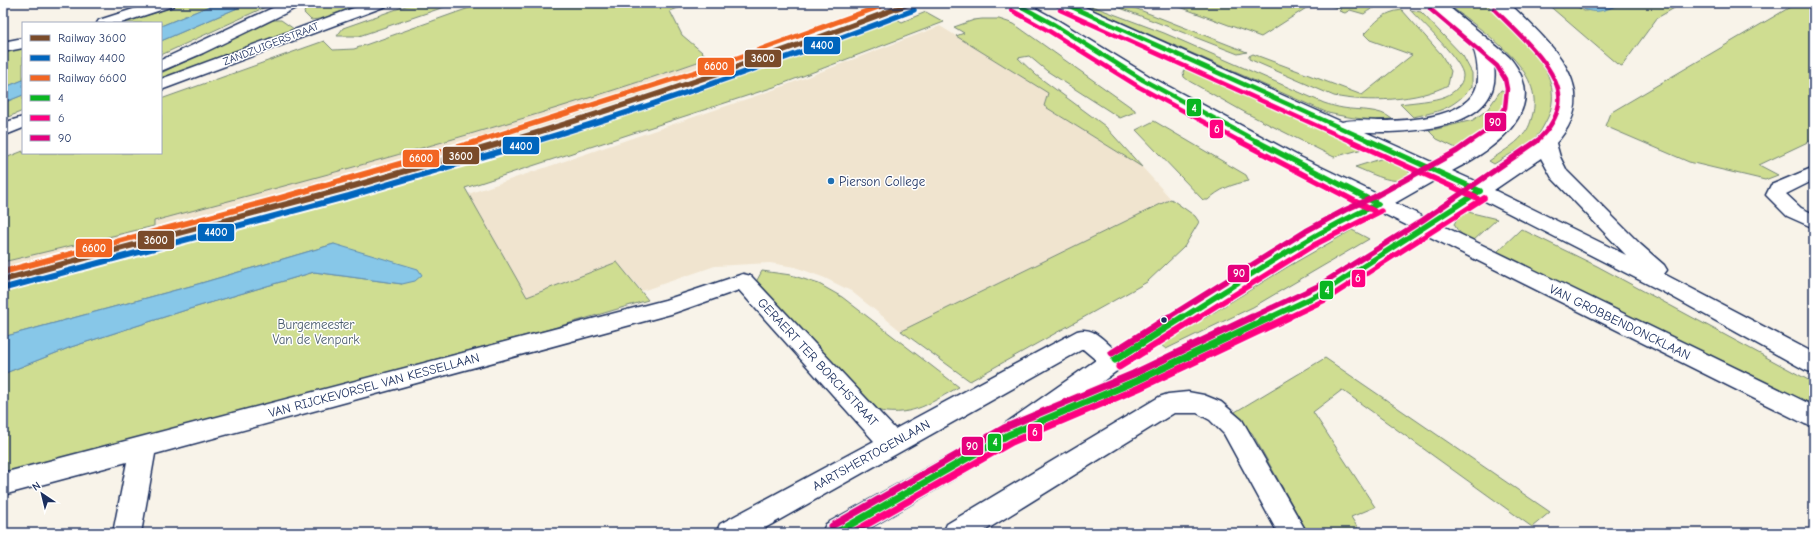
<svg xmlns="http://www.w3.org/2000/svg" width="1817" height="536" font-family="'Comic Neue',sans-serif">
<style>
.built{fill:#f0e4cf}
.green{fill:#cfdd91;stroke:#758678}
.water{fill:#87c7e8;stroke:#5c8ab1}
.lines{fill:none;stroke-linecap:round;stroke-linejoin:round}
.minor-casing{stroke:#1b2f5e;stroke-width:3}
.major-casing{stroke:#1b2f5e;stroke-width:3}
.minor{fill:#fff;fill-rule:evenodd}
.major{fill:#fff;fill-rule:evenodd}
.bus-1-far2-casing{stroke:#fff;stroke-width:7}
.bus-1-far1-casing{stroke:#fff;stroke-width:8}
.bus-1-casing{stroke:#fff;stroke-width:10}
.bus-2-far2-casing{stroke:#fff;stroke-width:7}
.bus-2-far1-casing{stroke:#fff;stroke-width:8}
.bus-2-casing{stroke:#fff;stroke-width:10}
.bus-3-far2-casing{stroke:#fff;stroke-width:7}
.bus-3-far1-casing{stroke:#fff;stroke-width:8}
.bus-3-casing{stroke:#fff;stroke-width:10}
.bus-1-far2{stroke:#09b621;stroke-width:4.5}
.bus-1-far1{stroke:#09b621;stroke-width:5.5}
.bus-1{stroke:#09b621;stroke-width:7}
.bus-2-far2{stroke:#ff0080;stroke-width:4.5}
.bus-2-far1{stroke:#ff0080;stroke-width:5.5}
.bus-2{stroke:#ff0080;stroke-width:7}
.bus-3-far2{stroke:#e5007d;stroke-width:4.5}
.bus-3-far1{stroke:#e5007d;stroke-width:5.5}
.bus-3{stroke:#e5007d;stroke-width:7}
.rail-1-far1-casing{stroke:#fff;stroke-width:8}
.rail-1-casing{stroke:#fff;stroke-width:10}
.rail-2-far1-casing{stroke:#fff;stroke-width:8}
.rail-2-casing{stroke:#fff;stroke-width:10}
.rail-3-far1-casing{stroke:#fff;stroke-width:8}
.rail-3-casing{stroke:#fff;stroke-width:10}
.rail-1-far1{stroke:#7a4b2a;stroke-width:5.5}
.rail-1{stroke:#7a4b2a;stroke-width:6}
.rail-2-far1{stroke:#0065bd;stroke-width:5.5}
.rail-2{stroke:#0065bd;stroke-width:6}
.rail-3-far1{stroke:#f26522;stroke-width:5.5}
.rail-3{stroke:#f26522;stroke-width:6}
.poi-dot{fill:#1f6fb2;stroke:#fff;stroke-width:1.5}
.bus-dot{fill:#1b2f5e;stroke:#fff;stroke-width:1.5}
.labels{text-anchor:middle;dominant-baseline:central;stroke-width:3;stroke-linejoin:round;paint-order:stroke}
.far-street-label{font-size:11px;fill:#1b2f5e;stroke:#fff}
.poi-label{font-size:13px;fill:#1b2f5e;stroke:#fff;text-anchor:start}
.street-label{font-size:13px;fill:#1b2f5e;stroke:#fff}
.park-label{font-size:13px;fill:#485a6b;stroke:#fff}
.line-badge{stroke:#fff;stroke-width:1.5}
.badge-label{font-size:11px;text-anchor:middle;font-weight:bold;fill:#fff}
</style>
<rect width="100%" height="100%" fill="#f8f3e9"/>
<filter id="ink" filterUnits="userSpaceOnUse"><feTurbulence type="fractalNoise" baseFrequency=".025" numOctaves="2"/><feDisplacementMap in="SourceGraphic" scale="8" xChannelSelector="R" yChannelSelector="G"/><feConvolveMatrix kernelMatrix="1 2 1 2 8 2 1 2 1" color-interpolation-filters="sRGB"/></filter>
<g filter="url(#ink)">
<g class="built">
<path d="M 940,26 L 1048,93 L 1044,106 L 1142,167 L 1171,199 L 901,331 L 851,291 L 825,278 L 795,267 L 770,263 L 715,266 L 642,291 L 617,262 L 527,297 L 468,194 L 776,89 Z"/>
<path d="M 709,58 L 668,99 L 479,159 L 242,228 L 3,288 L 3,262 L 154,226 L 153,221 L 466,135 L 648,79 Z"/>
</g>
<g class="green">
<path d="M 179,3 L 217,3 L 161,26 L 161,23 L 121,23 L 158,12 Z"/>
<path d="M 249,3 L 274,3 L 161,55 L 161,41 Z"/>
<path d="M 317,3 L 362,3 L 327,18 L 311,20 L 304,13 L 305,10 Z"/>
<path d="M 414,3 L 456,3 L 359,36 L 337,36 L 343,28 Z"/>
<path d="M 483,3 L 679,3 L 678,4 L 681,7 L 670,11 L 682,35 L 709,58 C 527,122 340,171 154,221 L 154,226 L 3,262 L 3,159 L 23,151 L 23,153 L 161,153 L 161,99 L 324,41 L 333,50 L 354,49 Z"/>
<path d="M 1078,3 L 1084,3 L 1164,33 L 1324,103 C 1330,105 1337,107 1343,108 C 1360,111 1379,108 1392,119 C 1370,121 1350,118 1328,113 Z"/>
<path d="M 1112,3 L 1122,3 L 1247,52 L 1238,54 L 1110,4 Z"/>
<path d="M 1169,3 L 1314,3 L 1261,37 Z"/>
<path d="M 1322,3 L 1399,3 L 1400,4 C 1388,3 1373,6 1364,14 L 1350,10 L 1345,13 L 1339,11 L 1341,9 Z"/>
<path d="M 1447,3 L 1485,3 C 1514,30 1568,71 1548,117 C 1544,125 1540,134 1533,140 C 1521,149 1506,156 1494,164 L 1489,161 C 1500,153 1514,146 1523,135 C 1529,129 1531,121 1533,113 C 1544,66 1477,29 1447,3 Z"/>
<path d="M 1546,3 L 1572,3 L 1584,11 L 1609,8 L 1623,3 L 1683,3 L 1657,18 L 1622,66 L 1617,64 Z"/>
<path d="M 1797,3 L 1814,3 L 1814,139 L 1759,165 L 1778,175 L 1765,180 L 1689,162 L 1605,126 L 1610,113 Z"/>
<path d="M 1402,10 L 1441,54 L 1451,71 L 1448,85 C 1419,101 1366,103 1334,96 L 1249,59 L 1249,56 L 1253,54 L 1362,95 L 1412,55 L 1370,40 L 1364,34 C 1377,21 1383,12 1402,10 Z"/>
<path d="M 1410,10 L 1421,12 L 1463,56 L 1472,73 L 1472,87 C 1452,109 1441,111 1413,117 L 1400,104 C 1413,102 1434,101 1446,96 C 1453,93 1463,85 1463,76 C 1464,62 1421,22 1410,10 Z"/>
<path d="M 926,12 L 944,22 L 774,87 L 465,188 L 527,297 L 617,262 L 648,300 L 550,329 L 3,474 L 3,374 L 71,347 L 186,310 L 314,272 L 402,284 L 334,244 L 198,284 L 3,337 L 3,288 C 82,269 161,250 239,229 C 460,168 680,98 895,18 L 902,22 Z"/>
<path d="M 982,19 L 999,19 L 1014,24 L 1135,110 L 1135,112 L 1120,118 L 1047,71 L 1029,56 L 1018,58 L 1036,75 L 1105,126 L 1142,167 L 1044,106 L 1048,93 L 956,36 L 964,33 L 954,27 L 974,20 Z"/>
<path d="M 272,20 L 281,20 L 294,29 L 161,80 L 161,73 Z"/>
<path d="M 23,47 L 23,80 L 3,88 L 3,51 Z"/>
<path d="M 1187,67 L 1190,67 L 1366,148 L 1334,157 L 1246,113 L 1189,81 L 1184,77 L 1183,72 Z"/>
<path d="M 1501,90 L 1505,91 C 1504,125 1485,133 1460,150 L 1437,139 L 1429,131 L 1473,120 L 1487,110 Z"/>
<path d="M 23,95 L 23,111 L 3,119 L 3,103 Z"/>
<path d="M 1154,121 L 1246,175 L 1249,181 C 1233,184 1219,189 1208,200 L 1203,200 L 1136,130 Z"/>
<path d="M 1387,157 C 1396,162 1411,166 1410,178 C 1393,186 1371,173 1355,167 Z"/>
<path d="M 1171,199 L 1195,216 L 1199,222 L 1184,247 L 1147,282 L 970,381 L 901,331 Z"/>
<path d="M 1468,212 L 1497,219 L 1473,241 C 1464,236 1458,233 1454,224 L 1457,219 Z"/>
<path d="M 1521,229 L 1597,266 L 1814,383 L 1814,406 L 1497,252 Z"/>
<path d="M 1352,230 L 1369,239 L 1253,307 L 1166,349 L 1161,345 L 1289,266 Z"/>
<path d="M 762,271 L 791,275 L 819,284 L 842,297 L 959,387 C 931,402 914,417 880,411 L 758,288 L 756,282 Z"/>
<path d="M 1325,358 L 1550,512 L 1532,527 L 1342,390 L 1313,412 L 1375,507 L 1351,517 L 1361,533 L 1308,533 L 1252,433 L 1230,415 Z"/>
</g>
<g class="water">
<path d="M 217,3 L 249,3 L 161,41 L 161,26 Z"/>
<path d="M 1572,3 L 1623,3 C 1601,12 1593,16 1572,3 Z"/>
<path d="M 23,80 L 23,95 L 3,103 L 3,88 Z"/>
<path d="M 334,244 L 418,269 L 422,275 L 415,281 L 402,284 L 314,272 L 186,310 L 71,347 L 3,374 L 3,337 L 198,284 Z"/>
</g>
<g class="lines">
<g class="minor-casing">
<g id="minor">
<path d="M 152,3 L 176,3 L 173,6 L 121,23 L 97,23 L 99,20 Z"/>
<path d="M 23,38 L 23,48 L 3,52 L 3,42 Z"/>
<path d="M 1814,167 L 1814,180 L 1786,194 L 1801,208 L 1814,214 L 1814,228 L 1787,216 L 1766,195 L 1771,185 Z"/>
<path d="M 1378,198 L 1385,200 L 1388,204 L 1385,208 L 1356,222 L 1318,243 L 1122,367 L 1091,390 L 1127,374 L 1314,288 L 1420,222 L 1427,220 L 1434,222 L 1437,227 L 1434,232 L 1330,298 L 1145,388 L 1057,425 L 1048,428 L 1041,426 L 1017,442 L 861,533 L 822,533 L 826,524 L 999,428 L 1096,360 L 1083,349 L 756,533 L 716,533 L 720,524 L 874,441 L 739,290 L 671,314 L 155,454 L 141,533 L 113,533 L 127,462 L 3,495 L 3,473 L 665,300 L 743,274 L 751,276 L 895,429 L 1077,331 C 1093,326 1102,339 1114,349 L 1302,233 L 1342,212 Z"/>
<path d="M 1188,392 L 1204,395 L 1221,402 L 1242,420 L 1307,533 L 1278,533 L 1224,434 L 1210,420 L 1197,413 L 1174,413 L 981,533 L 943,533 L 947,524 L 1159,397 L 1168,394 Z"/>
</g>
</g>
<g class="major-casing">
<g id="major">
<path d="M 283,3 L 303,3 L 300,6 L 203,53 L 161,71 L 161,60 Z"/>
<path d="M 367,3 L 389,3 L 386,6 L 161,90 L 161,79 Z"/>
<path d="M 1007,3 L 1026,3 L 1059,21 L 1149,76 L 1298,156 L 1379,195 L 1421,172 L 1058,6 L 1055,3 L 1076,3 L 1342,122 C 1354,119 1367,121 1379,121 C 1409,121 1477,118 1478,78 C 1478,67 1476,51 1470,42 C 1463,30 1437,16 1427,3 L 1444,3 C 1459,15 1474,28 1489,40 C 1496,46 1504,52 1510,58 C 1553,110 1493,150 1452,171 L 1479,183 C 1525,152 1590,120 1542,57 C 1527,37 1506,23 1492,3 L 1509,3 C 1548,42 1606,88 1556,143 L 1560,157 L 1567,171 L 1641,245 L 1664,265 L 1667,270 L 1664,274 L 1814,353 L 1814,373 L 1805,370 L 1671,296 L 1481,199 L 1443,226 L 1814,406 L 1814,427 L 1805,424 L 1284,164 L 1137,84 L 1047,27 L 1010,6 ZM 1493,61 C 1500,67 1505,77 1506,87 C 1511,128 1465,149 1436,164 L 1365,132 C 1412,133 1508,130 1493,61 ZM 1541,158 L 1552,178 L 1626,255 L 1494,190 ZM 1437,179 L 1465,192 L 1426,218 L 1395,203 Z"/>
<path d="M 23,117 L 23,128 L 3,136 L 3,123 Z"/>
</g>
</g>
<use href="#minor" class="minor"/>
<use href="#major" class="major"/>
<g class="bus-1-far2-casing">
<g id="bus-1-far2">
<path d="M 1015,3 L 1053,24 L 1143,80 L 1258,142"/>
<path d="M 1063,3 L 1372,142"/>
</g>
</g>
<g class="bus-1-far1-casing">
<g id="bus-1-far1">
<path d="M 1256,141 L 1378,204"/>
<path d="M 1370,141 L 1480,191"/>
<path d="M 1182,318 C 1246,278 1309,235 1378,204"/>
<path d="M 1269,318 L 1322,293 L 1480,191"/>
</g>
</g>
<g class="bus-1-casing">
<g id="bus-1">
<path d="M 1115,360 L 1183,317"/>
<path d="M 836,533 L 1008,435 L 1136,381 L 1271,317"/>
</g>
</g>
<g class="bus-2-far2-casing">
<g id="bus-2-far2">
<path d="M 1011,10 L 1049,31 L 1139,87 L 1241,142"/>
<path d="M 1060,10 L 1353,142"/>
</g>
</g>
<g class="bus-2-far1-casing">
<g id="bus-2-far1">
<path d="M 1239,141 L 1374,211"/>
<path d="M 1351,141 L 1477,198"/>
<path d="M 1197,318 L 1314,245 L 1381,211"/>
<path d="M 1287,318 L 1325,300 L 1484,198"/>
</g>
</g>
<g class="bus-2-casing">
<g id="bus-2">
<path d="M 1119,367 L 1199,317"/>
<path d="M 852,533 L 1012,442 L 1139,388 L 1289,317"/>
</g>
</g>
<g class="bus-3-far2-casing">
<g id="bus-3-far2">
<path d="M 1430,9 L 1497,66 L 1505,79 L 1507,89 L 1505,108 L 1492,127 L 1470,142"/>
<path d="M 1494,9 C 1515,31 1569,75 1558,109 C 1554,123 1546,132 1536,142"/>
</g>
</g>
<g class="bus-3-far1-casing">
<g id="bus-3-far1">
<path d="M 1167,318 L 1306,231 L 1345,210 L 1374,197 L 1457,151 L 1471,141"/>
<path d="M 1250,318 L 1318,286 L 1423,220 L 1537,141"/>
</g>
</g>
<g class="bus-3-casing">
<g id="bus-3">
<path d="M 1112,353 L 1169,317"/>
<path d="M 832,526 L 1004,428 L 1133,374 L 1252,317"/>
</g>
</g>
<use href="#bus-1-far2" class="bus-1-far2"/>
<use href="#bus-1-far1" class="bus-1-far1"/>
<use href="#bus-1" class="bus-1"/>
<use href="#bus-2-far2" class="bus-2-far2"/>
<use href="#bus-2-far1" class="bus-2-far1"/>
<use href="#bus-2" class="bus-2"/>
<use href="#bus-3-far2" class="bus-3-far2"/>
<use href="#bus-3-far1" class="bus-3-far1"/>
<use href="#bus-3" class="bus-3"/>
<g class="rail-1-far1-casing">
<path id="rail-1-far1" d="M 506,142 C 643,101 777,54 911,3"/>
</g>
<g class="rail-1-casing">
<path id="rail-1" d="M 3,280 L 347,188 L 509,141"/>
</g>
<g class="rail-2-far1-casing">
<path id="rail-2-far1" d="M 533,142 C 662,103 788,58 914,10"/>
</g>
<g class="rail-2-casing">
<path id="rail-2" d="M 5,288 L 349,196 L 536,141"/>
</g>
<g class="rail-3-far1-casing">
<path id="rail-3-far1" d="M 476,142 L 721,64 L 889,3"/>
</g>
<g class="rail-3-casing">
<path id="rail-3" d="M 3,272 L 277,199 L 480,141"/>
</g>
<use href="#rail-1-far1" class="rail-1-far1"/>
<use href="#rail-1" class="rail-1"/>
<use href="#rail-2-far1" class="rail-2-far1"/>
<use href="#rail-2" class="rail-2"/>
<use href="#rail-3-far1" class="rail-3-far1"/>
<use href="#rail-3" class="rail-3"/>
</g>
</g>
<circle class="poi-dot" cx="831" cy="181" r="4"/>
<circle class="bus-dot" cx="1164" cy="320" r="3.5"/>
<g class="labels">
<g class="far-street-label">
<text transform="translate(271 44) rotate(-21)">ZANDZUIGERSTRAAT</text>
</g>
<g class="poi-label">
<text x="839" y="181">Pierson College</text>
</g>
<g class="street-label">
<text transform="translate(1620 322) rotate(26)">VAN GROBBENDONCKLAAN</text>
<text transform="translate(818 362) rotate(47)">GERAERT TER BORCHSTRAAT</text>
<text transform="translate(374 385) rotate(-15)">VAN RIJCKEVORSEL VAN KESSELLAAN</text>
<text transform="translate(871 455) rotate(-29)">AARTSHERTOGENLAAN</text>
</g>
<g class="park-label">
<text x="316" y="324">Burgemeester<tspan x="316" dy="15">Van de Venpark</tspan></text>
</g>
</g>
<g class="line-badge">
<rect x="803" y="36" width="38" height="19" rx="4" fill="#0065bd"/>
<rect x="744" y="49" width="38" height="19" rx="4" fill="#7a4b2a"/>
<rect x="697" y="57" width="38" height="19" rx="4" fill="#f26522"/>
<rect x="1186" y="98" width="16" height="19" rx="4" fill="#09b621"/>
<rect x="1484" y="112" width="23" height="20" rx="4" fill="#e5007d"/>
<rect x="1209" y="119" width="15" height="20" rx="4" fill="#ff0080"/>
<rect x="502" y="136" width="38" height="19" rx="4" fill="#0065bd"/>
<rect x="442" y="146" width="38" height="19" rx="4" fill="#7a4b2a"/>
<rect x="402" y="149" width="38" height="19" rx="4" fill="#f26522"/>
<rect x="197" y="223" width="38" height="19" rx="4" fill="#0065bd"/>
<rect x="137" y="230" width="38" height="20" rx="4" fill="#7a4b2a"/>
<rect x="75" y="238" width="38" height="20" rx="4" fill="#f26522"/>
<rect x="1227" y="264" width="23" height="19" rx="4" fill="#e5007d"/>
<rect x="1351" y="269" width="15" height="19" rx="4" fill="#ff0080"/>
<rect x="1319" y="280" width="15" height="20" rx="4" fill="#09b621"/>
<rect x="1027" y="423" width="16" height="19" rx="4" fill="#ff0080"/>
<rect x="987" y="433" width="15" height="19" rx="4" fill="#09b621"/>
<rect x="961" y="436" width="23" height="20" rx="4" fill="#e5007d"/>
</g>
<g class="badge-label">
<text x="822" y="49">4400</text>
<text x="763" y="62">3600</text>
<text x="716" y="70">6600</text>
<text x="1194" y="112">4</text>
<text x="1495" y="126">90</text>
<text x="1217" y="133">6</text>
<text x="521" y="150">4400</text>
<text x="461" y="160">3600</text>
<text x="421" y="162">6600</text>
<text x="216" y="236">4400</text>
<text x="156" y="244">3600</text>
<text x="94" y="252">6600</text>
<text x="1239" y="277">90</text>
<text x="1358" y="282">6</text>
<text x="1327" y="294">4</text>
<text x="1035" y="436">6</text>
<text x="995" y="446">4</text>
<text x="972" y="450">90</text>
</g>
<rect width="1817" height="536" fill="none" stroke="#fff" stroke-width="16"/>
<rect x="8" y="8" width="1801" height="520" fill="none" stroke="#1b2f5e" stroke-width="1.5" filter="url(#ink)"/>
<rect x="22" y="22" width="140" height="132" fill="#ffffff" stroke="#a4acbf"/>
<rect x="30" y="35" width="20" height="6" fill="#7a4b2a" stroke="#a4acbf"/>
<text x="58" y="42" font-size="12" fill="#1b2f5e">Railway 3600</text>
<rect x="30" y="55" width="20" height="6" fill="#0065bd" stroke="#a4acbf"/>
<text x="58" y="62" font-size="12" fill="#1b2f5e">Railway 4400</text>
<rect x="30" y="75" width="20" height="6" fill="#f26522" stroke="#a4acbf"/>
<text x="58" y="82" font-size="12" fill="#1b2f5e">Railway 6600</text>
<rect x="30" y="95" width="20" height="6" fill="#09b621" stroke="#a4acbf"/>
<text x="58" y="102" font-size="12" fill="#1b2f5e">4</text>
<rect x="30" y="115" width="20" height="6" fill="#ff0080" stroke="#a4acbf"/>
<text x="58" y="122" font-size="12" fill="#1b2f5e">6</text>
<rect x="30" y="135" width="20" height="6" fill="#e5007d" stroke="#a4acbf"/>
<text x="58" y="142" font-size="12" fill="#1b2f5e">90</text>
<g transform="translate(42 494) rotate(325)" stroke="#ffffff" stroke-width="3" paint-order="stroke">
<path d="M0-3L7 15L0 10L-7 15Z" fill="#1b2f5e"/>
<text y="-6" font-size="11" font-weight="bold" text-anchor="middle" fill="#1b2f5e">N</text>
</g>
</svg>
